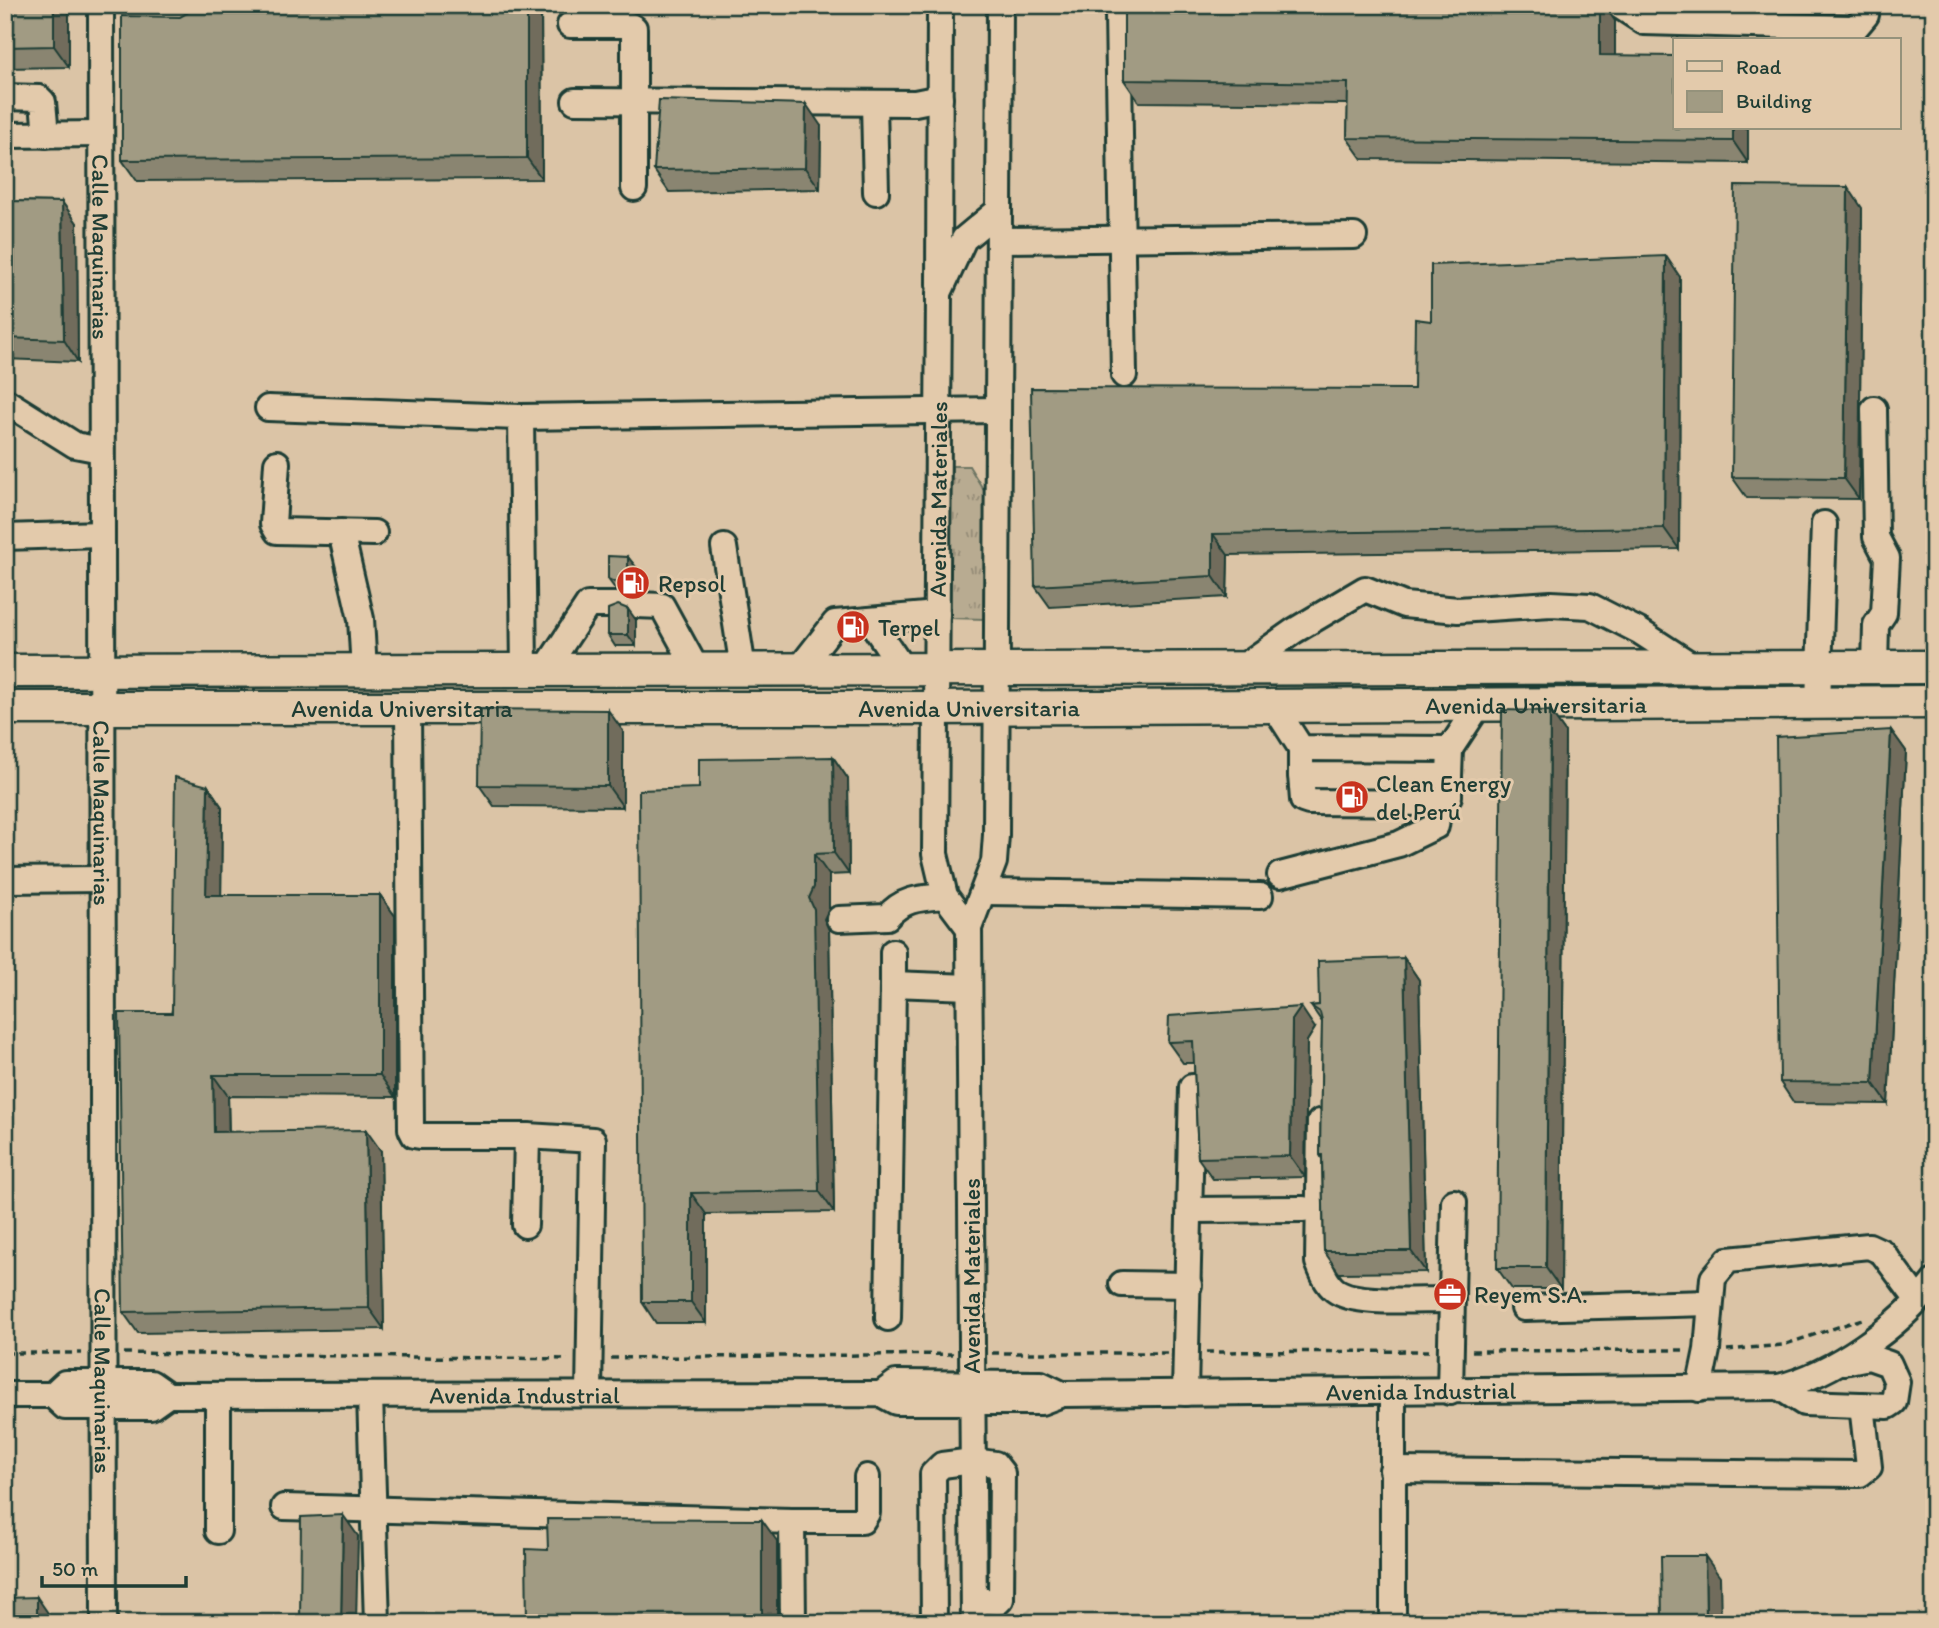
<svg xmlns="http://www.w3.org/2000/svg" width="1939" height="1628" font-family="Itim,sans-serif">
<style>
.grass{fill:url(#grass-tufts);stroke:#6c7462;stroke-width:2}
.lines{fill:none;stroke-linecap:round;stroke-linejoin:round}
.minor-casing{stroke:#1f3d34;stroke-width:30}
.major-casing{stroke:#1f3d34;stroke-width:37}
.path{stroke:#1f3d34;stroke-width:3.5;stroke-dasharray:7 5;stroke-linecap:butt}
.minor{stroke:#e3caab;stroke-width:24}
.major{stroke:#e3caab;stroke-width:32}
.wall{fill:#8a8571;stroke:#1f3d34;stroke-width:2}
.shaded-wall{fill:#716c5c;stroke:#1f3d34;stroke-width:2}
.building{fill:#a19b83;stroke:#1f3d34;stroke-width:2}
.labels{text-anchor:middle;dominant-baseline:central;stroke-width:6;stroke-linejoin:round;paint-order:stroke}
.street-label{font-size:24px;fill:#1f3d34;stroke:#e3caab}
.poi-label{font-size:24px;fill:#1f3d34;stroke:#e3caab;text-anchor:start}
</style>
<defs>
<pattern id="grass-tufts" width="24" height="20" patternUnits="userSpaceOnUse" patternTransform="scale(1.75)"><rect width="24" height="20" fill="#b8ab91"/><path d="M3 7l-1-3M5 7V3M7 7l1-3M15 17l-1-3M17 17v-4M19 17l1-3" fill="none" stroke="#958c77"/></pattern>
</defs>
<rect width="100%" height="100%" fill="#dbc4a6"/>
<filter id="ink" filterUnits="userSpaceOnUse"><feTurbulence type="fractalNoise" baseFrequency=".0143" numOctaves="2"/><feDisplacementMap in="SourceGraphic" scale="14" xChannelSelector="R" yChannelSelector="G"/><feConvolveMatrix kernelMatrix="1 2 1 2 8 2 1 2 1" color-interpolation-filters="sRGB"/></filter>
<g filter="url(#ink)">
<path class="grass" d="M 952,466 L 969,466 L 986,494 L 985,619 L 948,618 Z"/>
<g class="lines">
<g class="minor-casing">
<g id="minor">
<path id="s1" d="M 101,5 L 104,1623"/>
<path d="M 1618,5 L 1644,22 L 1855,28 L 1866,15 L 1867,5"/>
<path d="M 1118,14 L 1124,375"/>
<path d="M 570,25 L 629,25 L 634,28 L 634,188"/>
<path d="M 5,97 L 39,98 L 43,102 L 46,135"/>
<path d="M 575,101 L 915,103 L 940,98"/>
<path d="M 874,103 L 876,192"/>
<path d="M 5,135 L 101,134"/>
<path d="M 999,240 L 1354,236"/>
<path d="M 939,285 L 940,5"/>
<path d="M 5,401 L 75,445 L 101,450"/>
<path d="M 268,408 L 521,417 L 998,410"/>
<path d="M 1874,409 L 1876,537 L 1887,558 L 1884,613 L 1876,625 L 1875,667"/>
<path d="M 521,417 L 524,670"/>
<path d="M 277,463 L 273,524 L 277,531 L 374,533"/>
<path d="M 341,532 L 361,619 L 364,670"/>
<path d="M 5,537 L 101,534"/>
<path d="M 724,547 L 743,669"/>
<path d="M 636,605 L 662,606 L 697,670"/>
<path d="M 870,620 L 903,669"/>
<path d="M 799,669 L 835,623 L 937,614"/>
<path d="M 1240,669 L 1294,631 L 1365,589 L 1404,605 L 1458,610 L 1551,604 L 1590,606 L 1639,631 L 1696,668"/>
<path d="M 545,670 L 588,605 L 616,605"/>
<path d="M 1818,703 L 1824,524"/>
<path d="M 1274,706 L 1301,748 L 1450,749 L 1479,705"/>
<path d="M 408,708 L 411,1129 L 414,1135 L 420,1136 L 527,1136 L 593,1140 L 589,1394"/>
<path d="M 1301,748 L 1301,775 L 1449,776 L 1450,749"/>
<path d="M 1301,775 L 1303,800 L 1309,802 L 1439,803 L 1449,796 L 1449,776"/>
<path d="M 1280,875 L 1399,844 L 1436,826 L 1439,803"/>
<path d="M 5,880 L 101,879"/>
<path d="M 985,892 L 1260,896"/>
<path d="M 839,919 L 887,917 C 903,898 921,898 945,896"/>
<path id="s2" d="M 969,928 L 945,896 L 935,854 L 939,293 L 964,239 L 999,210"/>
<path d="M 893,984 L 893,952"/>
<path d="M 1320,1122 L 1318,1262 C 1322,1272 1326,1283 1335,1290 C 1356,1306 1423,1299 1450,1300"/>
<path d="M 1191,1210 L 1303,1209"/>
<path d="M 525,1225 L 527,1136"/>
<path d="M 1122,1284 L 1189,1285"/>
<path d="M 1524,1308 L 1710,1303"/>
<path d="M 888,1318 L 893,984 L 969,987"/>
<path d="M 1779,1387 L 1804,1403 L 1888,1406 L 1894,1402 L 1897,1382 L 1889,1364 L 1869,1357 L 1844,1362"/>
<path d="M 1699,1389 L 1707,1350 L 1713,1278 L 1728,1260 L 1869,1246 L 1882,1252 L 1917,1299"/>
<path d="M 1450,1392 L 1454,1202"/>
<path d="M 1185,1393 L 1192,1087"/>
<path d="M 881,1394 L 896,1383 L 1041,1384 L 1062,1394"/>
<path id="s3" d="M 5,1395 L 52,1395 L 65,1407 L 151,1407 L 168,1395 L 881,1394 L 896,1402 L 1041,1402 L 1062,1394 L 1779,1387 C 1833,1374 1899,1327 1934,1282"/>
<path d="M 52,1395 L 65,1383 L 151,1383 L 168,1395"/>
<path d="M 218,1395 L 218,1531"/>
<path d="M 370,1395 L 377,1623"/>
<path d="M 1392,1470 L 1860,1474 L 1869,1467 L 1862,1405"/>
<path d="M 284,1507 L 792,1521 L 793,1623"/>
<path d="M 792,1521 L 862,1521 L 867,1513 L 867,1477"/>
<path d="M 934,1623 L 933,1474 L 942,1465 L 973,1461 L 995,1464 L 1002,1473 L 1001,1599 L 998,1602 L 974,1600"/>
<path d="M 974,1623 L 969,928 L 994,862 L 996,835 L 1000,5"/>
<path d="M 1393,1623 L 1393,1393"/>
</g>
</g>
<g class="major-casing">
<g id="major">
<path d="M 5,671 L 1934,667"/>
<path id="s4" d="M 5,708 L 922,708 L 1934,702"/>
</g>
</g>
<g class="path">
<path d="M 1727,1350 L 1783,1345 L 1862,1319"/>
<path d="M 1472,1351 L 1685,1350"/>
<path d="M 1206,1352 L 1429,1351"/>
<path d="M 5,1353 L 82,1353"/>
<path d="M 124,1353 L 568,1359"/>
<path d="M 992,1353 L 1167,1353"/>
<path d="M 611,1358 L 953,1354"/>
</g>
<use href="#minor" class="minor"/>
<use href="#major" class="major"/>
</g>
<g class="wall">
<path d="M 5,5 L 69,12 L 69,67 L 5,68 Z"/>
<path d="M 135,5 L 541,5 L 542,179 L 137,181 L 122,160 L 180,17 L 192,10 L 192,8 L 136,8 Z"/>
<path d="M 1615,21 L 1615,56 L 1675,128 L 1748,128 L 1748,163 L 1362,159 L 1347,138 L 1348,104 L 1139,102 L 1124,80 Z"/>
<path d="M 821,126 L 820,189 L 669,192 L 654,170 Z"/>
<path d="M 5,201 L 62,202 L 77,223 L 78,362 L 5,359 Z"/>
<path d="M 1862,208 L 1859,499 L 1747,498 L 1732,477 Z"/>
<path d="M 1680,277 L 1679,549 L 1228,555 L 1227,597 L 1050,607 L 1035,586 L 1414,389 L 1431,321 Z"/>
<path d="M 628,557 L 636,567 L 636,590 L 626,595 L 616,590 L 608,579 Z"/>
<path d="M 636,620 L 636,646 L 615,646 L 608,635 Z"/>
<path d="M 1550,711 L 1565,732 L 1561,1289 L 1512,1289 L 1497,1268 Z"/>
<path d="M 1891,730 L 1906,751 L 1888,1104 L 1794,1103 L 1780,1082 Z"/>
<path d="M 623,731 L 623,807 L 494,806 L 479,785 Z"/>
<path d="M 833,757 L 848,779 L 849,874 L 829,875 L 829,909 L 824,919 L 829,930 L 834,1212 L 706,1214 L 706,1323 L 656,1323 L 642,1302 L 699,788 Z"/>
<path d="M 208,786 L 222,807 L 221,895 L 380,895 L 395,916 L 395,1097 L 228,1096 L 229,1132 L 381,1151 L 384,1329 L 138,1333 L 123,1312 Z"/>
<path d="M 1404,958 L 1419,980 L 1426,1272 L 1339,1273 L 1324,1251 L 1322,1159 L 1320,1155 L 1322,1022 L 1311,1006 L 1319,1005 Z"/>
<path d="M 1315,1028 L 1307,1041 L 1305,1177 L 1213,1179 L 1198,1158 L 1194,1063 L 1183,1063 L 1168,1042 Z"/>
</g>
<g class="shaded-wall">
<path d="M 54,5 L 64,5 L 69,12 L 69,67 L 54,46 Z"/>
<path d="M 527,5 L 541,5 L 542,179 L 527,158 Z"/>
<path d="M 1600,5 L 1604,5 L 1615,21 L 1615,77 L 1600,55 Z"/>
<path d="M 806,104 L 821,126 L 820,189 L 805,168 Z"/>
<path d="M 1733,128 L 1748,128 L 1748,163 L 1733,141 Z"/>
<path d="M 1848,187 L 1862,208 L 1859,499 L 1844,478 Z"/>
<path d="M 62,202 L 77,223 L 78,362 L 64,340 Z"/>
<path d="M 1666,256 L 1680,277 L 1679,549 L 1664,528 Z"/>
<path d="M 1213,534 L 1228,555 L 1227,597 L 1213,576 Z"/>
<path d="M 628,557 L 636,567 L 636,590 L 628,579 Z"/>
<path d="M 628,609 L 636,620 L 636,646 L 628,635 Z"/>
<path d="M 608,710 L 623,731 L 623,807 L 608,786 Z"/>
<path d="M 1550,711 L 1565,732 L 1561,1289 L 1546,1268 Z"/>
<path d="M 1891,730 L 1906,751 L 1888,1104 L 1873,1083 Z"/>
<path d="M 833,757 L 848,779 L 849,874 L 834,853 Z"/>
<path d="M 208,786 L 222,807 L 221,916 L 206,895 Z"/>
<path d="M 814,854 L 829,875 L 829,909 L 824,919 L 829,930 L 834,1212 L 819,1191 L 809,898 Z"/>
<path d="M 380,895 L 395,916 L 395,1097 L 380,1075 Z"/>
<path d="M 1404,958 L 1419,980 L 1426,1272 L 1411,1251 Z"/>
<path d="M 1301,1007 L 1315,1028 L 1307,1041 L 1305,1177 L 1290,1156 L 1292,1020 Z"/>
<path d="M 213,1075 L 228,1096 L 229,1153 L 214,1132 Z"/>
<path d="M 366,1130 L 381,1151 L 384,1329 L 369,1308 Z"/>
<path d="M 691,1193 L 706,1214 L 706,1323 L 691,1302 Z"/>
<path d="M 343,1515 L 358,1536 L 356,1623 L 341,1623 Z"/>
<path d="M 762,1520 L 777,1541 L 777,1623 L 762,1623 Z"/>
<path d="M 1705,1556 L 1720,1577 L 1721,1623 L 1706,1623 Z"/>
<path d="M 37,1597 L 52,1619 L 52,1623 L 37,1623 Z"/>
</g>
<g class="building">
<path d="M 5,5 L 54,5 L 54,46 L 5,47 Z"/>
<path d="M 193,5 L 527,5 L 527,158 L 122,160 L 122,16 L 180,17 L 192,10 Z"/>
<path d="M 1124,5 L 1600,5 L 1600,55 L 1675,56 L 1675,128 L 1733,128 L 1733,141 L 1347,138 L 1348,83 L 1124,80 Z"/>
<path d="M 659,100 L 806,104 L 805,168 L 654,170 Z"/>
<path d="M 1735,186 L 1848,187 L 1844,478 L 1732,477 Z"/>
<path d="M 5,201 L 62,202 L 64,340 L 5,338 Z"/>
<path d="M 1666,256 L 1664,528 L 1213,534 L 1213,576 L 1035,586 L 1031,388 L 1414,389 L 1415,319 L 1431,321 L 1431,265 Z"/>
<path d="M 608,556 L 628,557 L 628,579 L 618,584 L 608,579 Z"/>
<path d="M 618,605 L 628,609 L 628,635 L 608,635 L 608,609 Z"/>
<path d="M 480,709 L 608,710 L 608,786 L 479,785 Z"/>
<path d="M 1502,710 L 1550,711 L 1546,1268 L 1497,1268 Z"/>
<path d="M 1891,730 L 1873,1083 L 1780,1082 L 1776,737 Z"/>
<path d="M 833,757 L 834,853 L 814,854 L 814,887 L 809,898 L 814,909 L 819,1191 L 691,1193 L 691,1302 L 642,1302 L 639,790 L 699,788 L 699,759 Z"/>
<path d="M 175,777 L 208,786 L 206,895 L 380,895 L 380,1075 L 213,1075 L 214,1132 L 366,1130 L 369,1308 L 123,1312 L 119,1013 L 172,1013 Z"/>
<path d="M 1404,958 L 1411,1251 L 1324,1251 L 1322,1155 L 1320,1155 L 1322,1020 L 1320,1012 L 1311,1006 L 1319,1005 L 1318,961 Z"/>
<path d="M 1301,1007 L 1292,1020 L 1290,1156 L 1198,1158 L 1193,1041 L 1168,1042 L 1169,1016 Z"/>
<path d="M 343,1515 L 341,1623 L 300,1623 L 301,1517 Z"/>
<path d="M 547,1519 L 762,1520 L 762,1623 L 527,1623 L 526,1549 L 548,1550 Z"/>
<path d="M 1661,1556 L 1705,1556 L 1706,1623 L 1597,1623 L 1662,1621 Z"/>
<path d="M 37,1597 L 37,1623 L 5,1623 L 5,1598 Z"/>
</g>
</g>
<defs>
<g id="fuel-disc" transform="scale(1.75)"><circle r="9.5" fill="#c8321e" stroke="#e3caab"/><path d="M-5.5-6h7V0h2V4h1.3V-2.5L3-4.5l.8-.8L6-3V5H2.5V1h-1V6h-7ZM-4.2-4.7v3.2H.2V-4.7Z" fill="#fff"/></g>
<g id="office-disc" transform="scale(1.75)"><circle r="9.5" fill="#c8321e" stroke="#e3caab"/><path d="M-6-3h4V-5.5h4V-3h4V5H-6ZM-1-4.5V-3h2v-1.5ZM-6 0V1H6V0Z" fill="#fff"/></g>
</defs>
<g fill-rule="evenodd">
<use href="#fuel-disc" x="633" y="583"/>
<use href="#fuel-disc" x="853" y="627"/>
<use href="#fuel-disc" x="1352" y="797"/>
<use href="#office-disc" x="1450" y="1294"/>
</g>
<g class="labels">
<g class="street-label">
<text stroke="none"><textPath href="#s1" startOffset="242">Calle Maquinarias</textPath></text>
<text stroke="none"><textPath href="#s2" startOffset="438">Avenida Materiales</textPath></text>
<text stroke="none"><textPath href="#s4" startOffset="1531">Avenida Universitaria</textPath></text>
<text stroke="none"><textPath href="#s4" startOffset="964">Avenida Universitaria</textPath></text>
<text stroke="none"><textPath href="#s4" startOffset="397">Avenida Universitaria</textPath></text>
<text stroke="none"><textPath href="#s1" startOffset="808">Calle Maquinarias</textPath></text>
<text transform="translate(971 1276) rotate(-90)">Avenida Materiales</text>
<text stroke="none"><textPath href="#s1" startOffset="1376">Calle Maquinarias</textPath></text>
<text stroke="none"><textPath href="#s3" startOffset="1428">Avenida Industrial</textPath></text>
<text stroke="none"><textPath href="#s3" startOffset="528">Avenida Industrial</textPath></text>
</g>
<g class="poi-label">
<text x="658" y="583">Repsol</text>
<text x="878" y="627">Terpel</text>
<text x="1376" y="783">Clean Energy<tspan x="1376" dy="28">del Perú</tspan></text>
<text x="1474" y="1294">Reyem S.A.</text>
</g>
</g>
<rect width="1939" height="1628" fill="none" stroke="#e3caab" stroke-width="28"/>
<rect x="14" y="14" width="1911" height="1600" fill="none" stroke="#1f3d34" stroke-width="2.5" filter="url(#ink)"/>
<rect x="1673" y="38" width="228" height="91" fill="#e3caab" stroke="#95927b" stroke-width="2"/>
<rect x="1687" y="61" width="35" height="10" fill="#e3caab" stroke="#95927b" stroke-width="2"/>
<text x="1736" y="74" font-size="21" fill="#1f3d34">Road</text>
<rect x="1687" y="91" width="35" height="21" fill="#a19b83" stroke="#95927b" stroke-width="2"/>
<text x="1736" y="108" font-size="21" fill="#1f3d34">Building</text>
<path d="M42 1576v10h144v-10" fill="none" stroke="#1f3d34" stroke-width="3.5"/>
<text x="52" y="1576" font-size="21" fill="#1f3d34" stroke="#e3caab" stroke-width="5" paint-order="stroke">50 m</text>
</svg>
